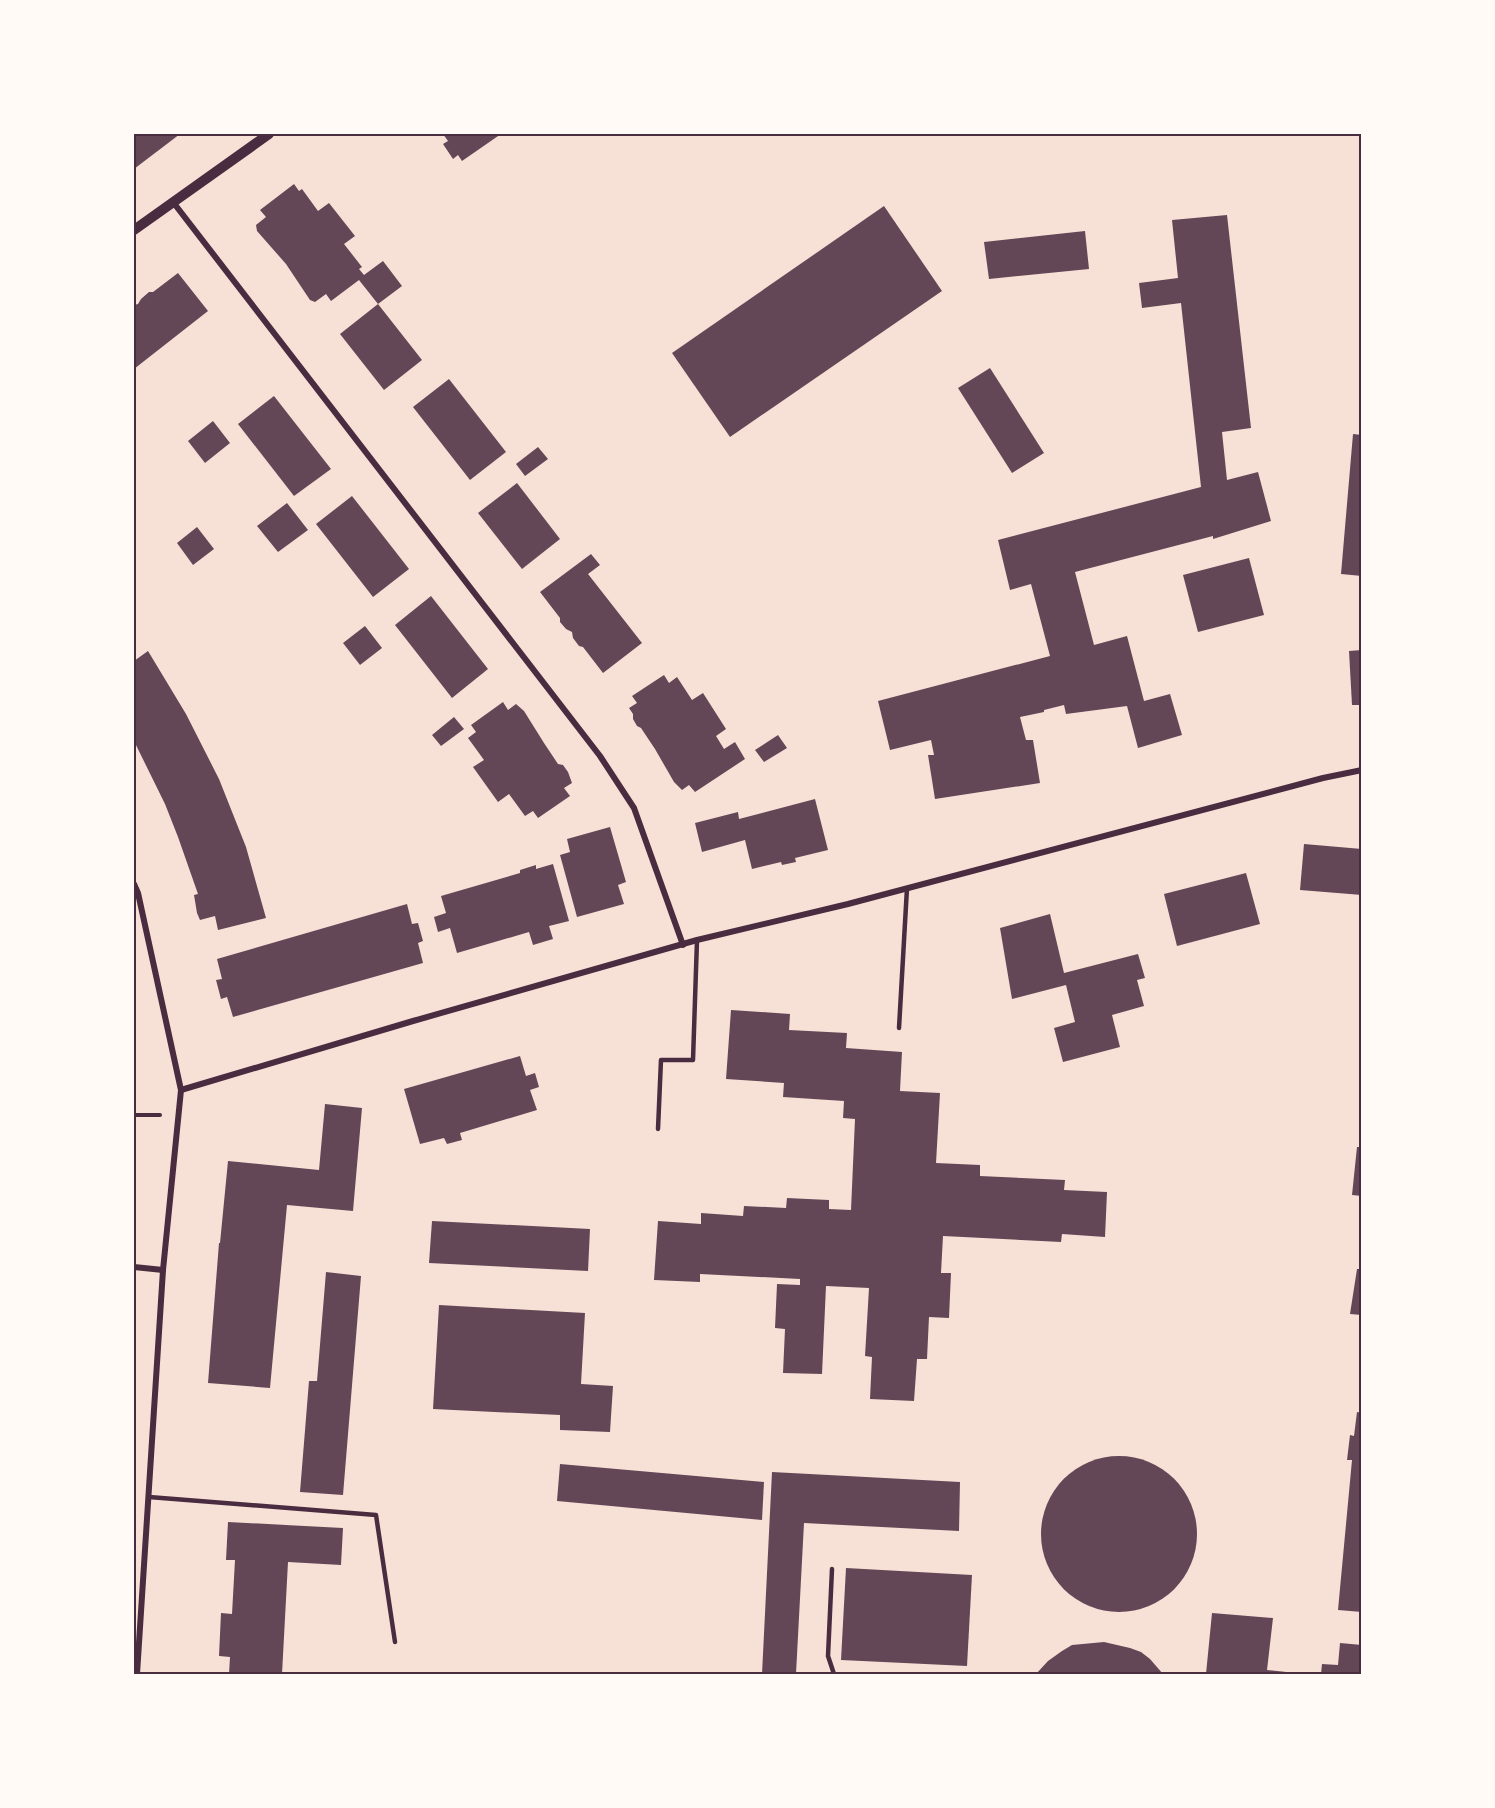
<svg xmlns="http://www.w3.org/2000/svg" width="1495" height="1808" font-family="Cabin,sans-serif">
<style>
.building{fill:#644757}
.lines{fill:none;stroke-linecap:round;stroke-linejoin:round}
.path{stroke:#4a2c40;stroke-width:4}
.service{stroke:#4a2c40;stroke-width:4.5}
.minor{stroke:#4a2c40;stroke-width:6}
.tertiary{stroke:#4a2c40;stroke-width:10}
.neatline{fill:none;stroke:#4a2c40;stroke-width:2}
</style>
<rect width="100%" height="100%" fill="#f7e1d7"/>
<g class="building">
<path d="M 134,134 L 180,134 L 134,169 Z"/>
<path d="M 443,134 L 501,134 L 462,161 L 458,155 L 453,159 L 443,144 L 448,141 Z"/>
<path d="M 294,184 L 299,191 L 302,189 L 318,211 L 329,203 L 355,236 L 344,244 L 362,267 L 359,269 L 364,275 L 383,261 L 402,286 L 378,304 L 359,280 L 331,301 L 326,294 L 315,302 L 310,300 L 286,264 L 257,231 L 256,225 L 266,217 L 260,210 Z"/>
<path d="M 884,206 L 942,291 L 730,437 L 672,353 Z"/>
<path d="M 1227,215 L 1251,428 L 1222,432 L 1227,480 L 1258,472 L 1271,521 L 1213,539 L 1213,536 L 1075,572 L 1094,645 L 1127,636 L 1144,701 L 1170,694 L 1182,735 L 1138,748 L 1127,706 L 1066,714 L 1064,705 L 1044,710 L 1044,712 L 1020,717 L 1026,740 L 1033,740 L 1040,783 L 935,799 L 928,755 L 934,755 L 931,740 L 890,750 L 878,701 L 1050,656 L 1031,584 L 1010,590 L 998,540 L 1201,487 L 1181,303 L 1142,308 L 1139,283 L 1178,278 L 1172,220 Z"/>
<path d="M 1085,231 L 1089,269 L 989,279 L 984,242 Z"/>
<path d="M 178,273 L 208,311 L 134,369 L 134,305 L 138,304 L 141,299 L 149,292 L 153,292 Z"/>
<path d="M 378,304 L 422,360 L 384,390 L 340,334 Z"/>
<path d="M 990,368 L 1044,453 L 1012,473 L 958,388 Z"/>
<path d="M 449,379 L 506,452 L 470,480 L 413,407 Z"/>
<path d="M 274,396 L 331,469 L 294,496 L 238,424 Z"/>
<path d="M 213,421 L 230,443 L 205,463 L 188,441 Z"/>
<path d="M 1353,434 L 1362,435 L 1362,576 L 1341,574 Z"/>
<path d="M 538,447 L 548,459 L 525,476 L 516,464 Z"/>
<path d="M 517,483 L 560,539 L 522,569 L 478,513 Z"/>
<path d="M 352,496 L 409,569 L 373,597 L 316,524 Z"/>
<path d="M 287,503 L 308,530 L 278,552 L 257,526 Z"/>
<path d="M 197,527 L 214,549 L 193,565 L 177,543 Z"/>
<path d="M 591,554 L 600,565 L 588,574 L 642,643 L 603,673 L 583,647 L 579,646 L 573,638 L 572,632 L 566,629 L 560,622 L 560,618 L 540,592 Z"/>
<path d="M 1249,558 L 1264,615 L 1198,632 L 1183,575 Z"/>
<path d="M 431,596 L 488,669 L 452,698 L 395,625 Z"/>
<path d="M 365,626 L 382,648 L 360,665 L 343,643 Z"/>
<path d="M 1362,650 L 1362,705 L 1352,705 L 1349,651 Z"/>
<path d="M 148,651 L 186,714 L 219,779 L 246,847 L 266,918 L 218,930 L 215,916 L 200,920 L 197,913 L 194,895 L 198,894 L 178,837 L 165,804 L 134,741 L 134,661 Z"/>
<path d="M 664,675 L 669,683 L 677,677 L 692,700 L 703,693 L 726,729 L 716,736 L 724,749 L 735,742 L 745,759 L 695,792 L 689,785 L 682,790 L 674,782 L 655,749 L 641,728 L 637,726 L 633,719 L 633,714 L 629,708 L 637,703 L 632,696 Z"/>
<path d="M 503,702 L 508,710 L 516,704 L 524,711 L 544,743 L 558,764 L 563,765 L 568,772 L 572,783 L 564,788 L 570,796 L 538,818 L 533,811 L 525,816 L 509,794 L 498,802 L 473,767 L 484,760 L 468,738 L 476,732 L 471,725 Z"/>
<path d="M 454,717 L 464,729 L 441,746 L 432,735 Z"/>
<path d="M 778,735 L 787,748 L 764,762 L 755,750 Z"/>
<path d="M 815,799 L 828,850 L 795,858 L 796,862 L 782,865 L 781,862 L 752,869 L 745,840 L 702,852 L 695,823 L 738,812 L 739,819 Z"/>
<path d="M 610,827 L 626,882 L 618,885 L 624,904 L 577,917 L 560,855 L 570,852 L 567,839 Z"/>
<path d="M 1304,844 L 1362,849 L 1362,895 L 1300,890 Z"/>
<path d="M 553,864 L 569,921 L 549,926 L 553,939 L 533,945 L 529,932 L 457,953 L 450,928 L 438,932 L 434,917 L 446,913 L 441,896 L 520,873 L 520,870 L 536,865 L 536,869 Z"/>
<path d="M 1246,873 L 1260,924 L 1177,946 L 1164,894 Z"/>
<path d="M 407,904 L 412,924 L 418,923 L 423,941 L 418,943 L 423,963 L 233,1017 L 227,997 L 221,999 L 216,980 L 222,979 L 217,959 Z"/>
<path d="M 1050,914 L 1064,973 L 1138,954 L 1145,978 L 1137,980 L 1144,1006 L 1112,1015 L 1120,1047 L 1063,1062 L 1054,1028 L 1075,1022 L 1066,985 L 1012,999 L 1000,928 Z"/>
<path d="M 731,1010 L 790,1014 L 789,1030 L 847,1033 L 846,1048 L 902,1052 L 900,1091 L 940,1093 L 936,1163 L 980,1165 L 980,1176 L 1065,1180 L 1064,1190 L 1107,1192 L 1105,1237 L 1062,1234 L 1061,1242 L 943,1236 L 941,1273 L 951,1273 L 949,1318 L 929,1317 L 927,1359 L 917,1359 L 914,1401 L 870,1399 L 872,1357 L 865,1356 L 869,1288 L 826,1286 L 822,1374 L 783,1373 L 785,1329 L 775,1328 L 777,1284 L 800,1285 L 800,1279 L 700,1274 L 700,1282 L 654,1280 L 658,1221 L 701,1224 L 701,1213 L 743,1216 L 744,1206 L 786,1208 L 787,1198 L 829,1200 L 829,1209 L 851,1210 L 855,1119 L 843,1118 L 844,1101 L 783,1097 L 784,1083 L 726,1079 Z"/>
<path d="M 520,1056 L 526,1076 L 535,1073 L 539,1087 L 530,1090 L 537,1110 L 460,1133 L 462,1140 L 447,1144 L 444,1138 L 420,1144 L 404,1089 Z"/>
<path d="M 325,1104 L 362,1108 L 353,1211 L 287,1205 L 270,1388 L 208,1383 L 219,1243 L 220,1243 L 228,1161 L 319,1170 Z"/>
<path d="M 1357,1147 L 1362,1147 L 1362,1196 L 1352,1195 Z"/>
<path d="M 432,1221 L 590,1229 L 588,1271 L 429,1263 Z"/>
<path d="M 1357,1269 L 1362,1269 L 1362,1315 L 1350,1314 Z"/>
<path d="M 326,1272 L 361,1276 L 343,1495 L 300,1492 L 309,1381 L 317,1381 Z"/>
<path d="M 439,1305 L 585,1313 L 581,1384 L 613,1386 L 610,1432 L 560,1430 L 560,1415 L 433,1409 Z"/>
<path d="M 1357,1412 L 1362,1413 L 1362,1612 L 1338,1610 L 1352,1460 L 1347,1460 L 1350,1435 L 1354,1436 Z"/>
<circle cx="1119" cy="1534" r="78"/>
<path d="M 560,1464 L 764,1482 L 762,1520 L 557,1501 Z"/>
<path d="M 772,1472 L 960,1482 L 959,1531 L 804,1523 L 796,1674 L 762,1674 Z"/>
<path d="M 228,1522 L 343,1528 L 341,1565 L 288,1562 L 282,1674 L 229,1674 L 230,1657 L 219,1656 L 221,1613 L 232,1614 L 235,1560 L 226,1560 Z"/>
<path d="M 846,1568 L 972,1575 L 967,1666 L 841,1660 Z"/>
<path d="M 1212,1613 L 1273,1618 L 1267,1670 L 1296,1673 L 1296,1674 L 1206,1674 Z"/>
<path d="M 1104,1642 L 1130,1648 L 1141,1652 L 1150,1659 L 1163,1674 L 1036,1674 L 1048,1661 L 1062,1651 L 1072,1645 Z"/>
<path d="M 1340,1643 L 1362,1645 L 1362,1674 L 1321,1674 L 1322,1664 L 1338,1665 Z"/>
</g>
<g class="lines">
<path class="path" d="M 134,1115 L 160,1115"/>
<g class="service">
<path d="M 899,1028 L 907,888"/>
<path d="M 658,1129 L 661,1060 L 693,1060 L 697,940"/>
<path d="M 149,1497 L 376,1515 L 395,1642"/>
<path d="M 832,1569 L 828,1656 L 834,1674"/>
</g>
<g class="minor">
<path d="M 173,202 L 600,756 L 634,808 L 683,945"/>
<path d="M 134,884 L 138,893 L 181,1090 L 163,1270 L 137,1674"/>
<path d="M 181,1090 L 413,1021 L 697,940 L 848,904 L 1323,778 L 1362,770"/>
<path d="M 134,1267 L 163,1270"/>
</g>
<path class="tertiary" d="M 134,230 L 269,134"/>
</g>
<rect width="1495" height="1808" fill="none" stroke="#fffaf5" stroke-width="270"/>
<rect x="135" y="135" width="1225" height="1538" class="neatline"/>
</svg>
